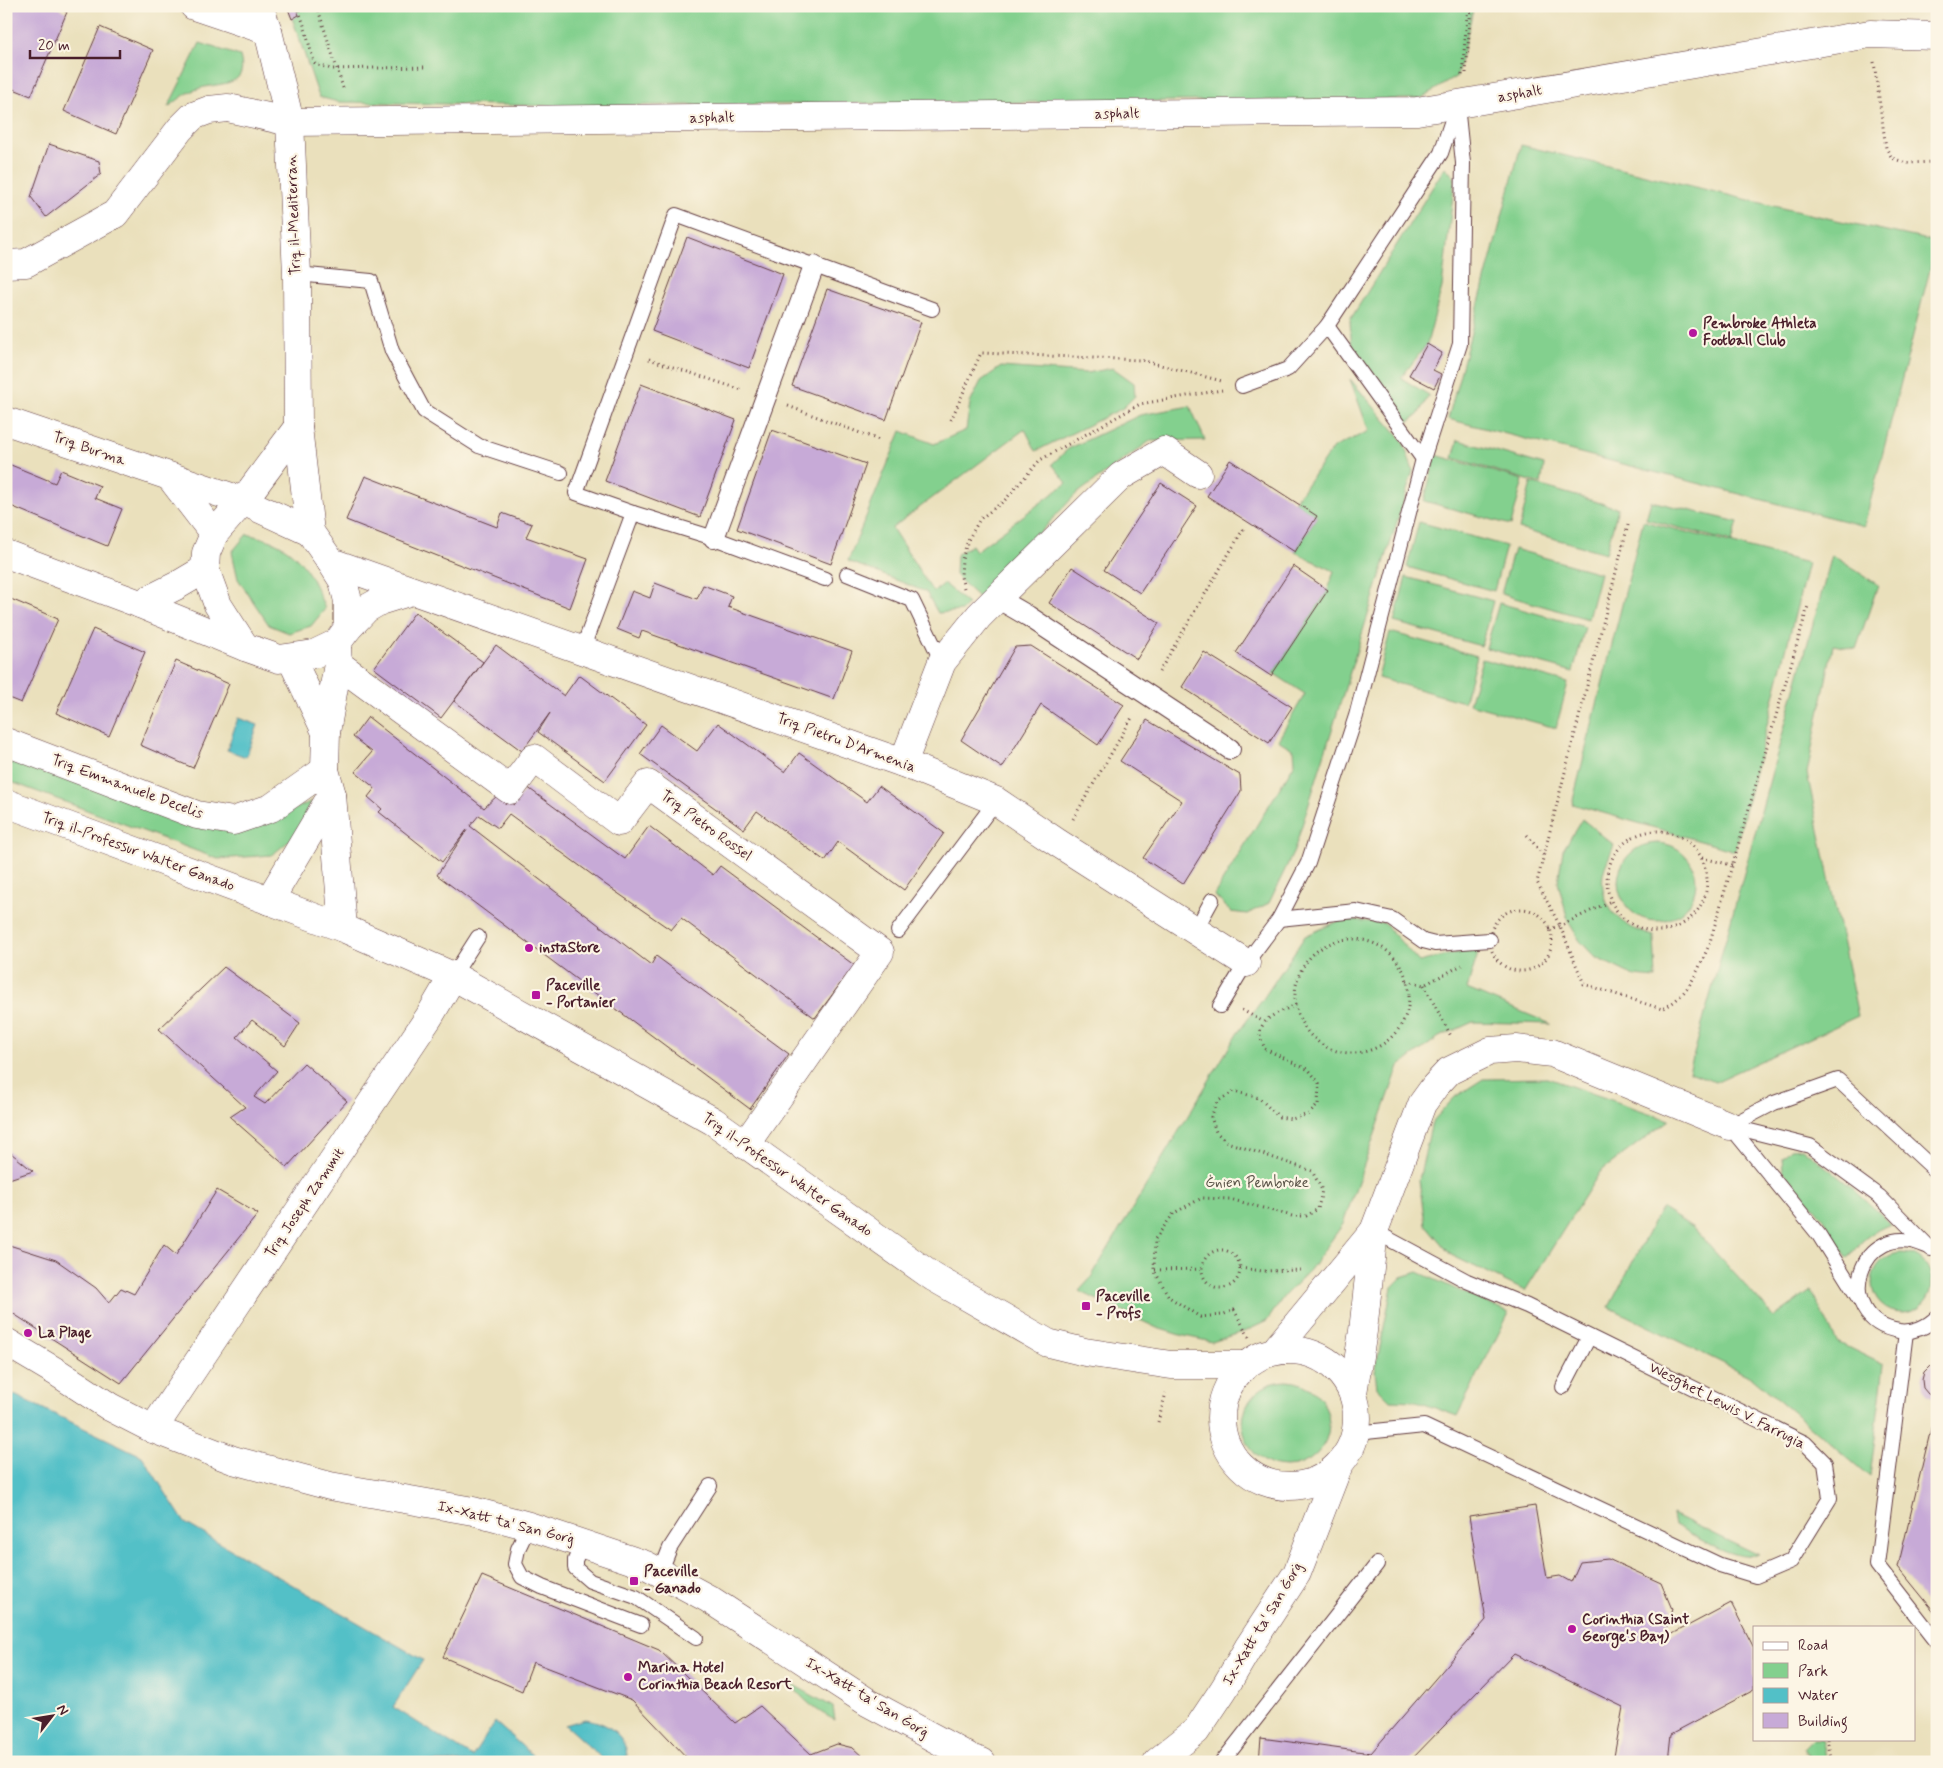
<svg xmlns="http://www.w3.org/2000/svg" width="1943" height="1768" font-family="Mynerve,sans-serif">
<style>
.green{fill:#83d08e;stroke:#66785c}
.water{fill:#52c0c7;stroke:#4e7079}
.building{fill:#c7aad7}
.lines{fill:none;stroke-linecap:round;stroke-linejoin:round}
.service-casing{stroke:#623c41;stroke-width:16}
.pedestrian-casing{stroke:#623c41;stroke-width:22}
.minor-casing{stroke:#623c41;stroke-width:29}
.path{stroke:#623c41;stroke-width:3;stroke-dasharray:1 4;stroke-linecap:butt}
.service{stroke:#fff;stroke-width:14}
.pedestrian{stroke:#fff;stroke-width:20}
.minor{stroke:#fff;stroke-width:28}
.poi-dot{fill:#b5179e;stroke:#fcf5e5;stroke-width:2}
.labels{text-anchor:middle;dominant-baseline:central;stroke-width:4.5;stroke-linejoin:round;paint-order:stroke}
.street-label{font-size:15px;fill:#4a1f2b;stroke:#fcf5e5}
.poi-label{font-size:15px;font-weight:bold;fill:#4a1f2b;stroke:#fcf5e5;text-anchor:start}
.park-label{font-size:15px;fill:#5b5449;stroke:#fcf5e5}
</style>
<rect width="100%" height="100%" fill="#fcf5e5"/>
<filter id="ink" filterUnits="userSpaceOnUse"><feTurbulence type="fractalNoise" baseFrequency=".02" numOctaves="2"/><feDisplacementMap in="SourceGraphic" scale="10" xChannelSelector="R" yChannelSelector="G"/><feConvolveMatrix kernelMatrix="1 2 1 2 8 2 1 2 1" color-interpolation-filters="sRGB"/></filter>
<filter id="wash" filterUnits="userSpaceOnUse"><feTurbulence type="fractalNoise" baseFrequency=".0096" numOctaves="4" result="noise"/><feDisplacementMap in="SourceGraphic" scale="20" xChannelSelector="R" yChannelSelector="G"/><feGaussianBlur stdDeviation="1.12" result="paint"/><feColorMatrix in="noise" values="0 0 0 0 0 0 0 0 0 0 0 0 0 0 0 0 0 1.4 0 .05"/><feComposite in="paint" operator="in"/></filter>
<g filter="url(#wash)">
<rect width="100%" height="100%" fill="#eae0bc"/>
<g class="green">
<path d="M 288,6 L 1474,6 L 1457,76 L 1420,99 L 562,106 L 338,102 L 319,97 Z"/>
<path d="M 200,43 L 240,56 C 250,90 216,81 195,90 C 185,93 176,102 168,107 Z"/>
<path d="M 1521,145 L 1786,209 L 1937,242 L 1864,526 L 1448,419 Z"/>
<path d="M 1445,167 L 1455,178 L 1442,287 L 1427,344 L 1401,378 L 1429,395 L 1418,415 L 1405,424 L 1352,354 L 1350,320 Z"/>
<path d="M 1001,367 L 1087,373 L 1113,368 L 1134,383 L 1135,396 L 1123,408 L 1036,451 L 1025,429 L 892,528 L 933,592 L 944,584 L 968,604 L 961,611 L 938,613 L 926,592 L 848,561 L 901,431 L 934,444 L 966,430 L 970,403 L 981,381 Z"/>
<path d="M 1350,379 L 1403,441 L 1413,471 L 1294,851 L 1269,903 L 1247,914 L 1231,912 L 1214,895 L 1295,763 L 1294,750 L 1278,740 L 1305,694 L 1273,673 L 1328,590 L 1334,571 L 1295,552 L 1317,516 L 1294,502 L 1333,448 L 1369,431 Z"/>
<path d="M 1190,406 L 1205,440 L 1150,441 L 1075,495 L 979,598 L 955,575 L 956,555 L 972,545 L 976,551 L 1067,483 L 1052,464 L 1068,449 L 1140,415 Z"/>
<path d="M 1458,440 L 1544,465 L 1541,484 L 1453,458 Z"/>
<path d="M 1436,455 L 1523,480 L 1511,525 L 1424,501 Z"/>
<path d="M 1531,483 L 1618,508 L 1606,553 L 1519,529 Z"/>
<path d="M 1651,501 L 1738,522 L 1732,542 L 1646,519 Z"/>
<path d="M 1643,521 L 1808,563 L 1735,851 L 1572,804 Z"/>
<path d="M 1419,522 L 1506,546 L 1494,591 L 1407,567 Z"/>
<path d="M 247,534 C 257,537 270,539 280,545 C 305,559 315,583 325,609 L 311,626 L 289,633 L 269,625 L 238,579 L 232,552 Z"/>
<path d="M 1514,549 L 1600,573 L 1588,619 L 1501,594 Z"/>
<path d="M 1832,555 L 1878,585 L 1856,649 L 1833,645 L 1807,773 L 1858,1016 L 1715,1082 L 1689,1072 Z"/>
<path d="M 1406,577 L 1493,601 L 1481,646 L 1394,622 Z"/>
<path d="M 1499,603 L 1585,627 L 1573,672 L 1486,648 Z"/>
<path d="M 1390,632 L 1477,656 L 1464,702 L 1378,678 Z"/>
<path d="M 1482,659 L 1568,683 L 1556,728 L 1469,704 Z"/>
<path d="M 6,751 L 218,829 L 247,831 L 312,801 L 295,836 L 272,855 L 218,859 L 6,780 Z"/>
<path d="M 1582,819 L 1614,845 C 1611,854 1605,864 1603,874 C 1599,909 1623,928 1654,936 L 1656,978 L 1634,976 L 1595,957 L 1580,941 L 1568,921 L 1558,882 L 1563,850 Z"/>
<circle cx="1657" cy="882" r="39"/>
<path d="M 1343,919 L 1384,923 L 1419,962 L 1480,947 L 1467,989 L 1551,1024 L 1473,1022 L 1439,1037 L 1399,1066 L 1343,1224 L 1310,1270 L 1284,1296 L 1267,1321 L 1246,1331 L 1212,1342 L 1180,1335 L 1157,1328 L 1079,1291 L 1090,1279 L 1237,1034 L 1263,999 L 1305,936 Z"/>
<path d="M 1548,1078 L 1669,1120 L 1600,1172 L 1525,1291 L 1451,1255 L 1425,1224 L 1419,1180 L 1432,1122 L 1455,1097 L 1483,1079 Z"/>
<path d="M 1802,1148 L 1850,1186 L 1891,1224 C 1871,1232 1859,1241 1848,1259 L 1824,1219 L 1783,1170 L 1782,1157 L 1790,1149 Z"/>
<path d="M 1661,1208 L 1692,1227 L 1774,1317 L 1811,1291 L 1837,1342 L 1884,1365 L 1870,1477 L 1753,1378 L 1609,1307 Z"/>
<circle cx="1902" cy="1283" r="30"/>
<path d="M 1418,1272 L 1509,1313 L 1457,1416 L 1416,1401 L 1390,1400 L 1377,1387 L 1375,1372 L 1392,1287 L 1402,1277 Z"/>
<circle cx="1286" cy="1424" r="43"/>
<path d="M 1672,1514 L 1759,1556 C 1730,1560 1699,1537 1674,1525 Z"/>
<path d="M 790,1683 L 833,1707 L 835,1720 C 816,1711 803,1700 790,1683 Z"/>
<path d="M 1813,1739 L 1822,1739 L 1827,1762 L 1814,1762 L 1805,1747 Z"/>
</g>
<g class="water">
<path d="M 238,718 L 258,725 L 246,757 L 227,750 Z"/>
<path d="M 6,1391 L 142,1456 L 185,1523 L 423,1660 L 393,1707 L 472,1757 L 495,1722 L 540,1762 L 6,1762 Z"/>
<path d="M 585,1719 C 607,1722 629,1736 627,1762 L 606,1762 L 565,1725 Z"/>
</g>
<g id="blocks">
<g class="building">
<path d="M 7,6 L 53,6 L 67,12 L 31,96 L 6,86 Z"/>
<path d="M 287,6 L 295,6 L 299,15 L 292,19 Z"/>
<path d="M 100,27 L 153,50 L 116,134 L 64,111 Z"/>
<path d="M 49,144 L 99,161 L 101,174 L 46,217 L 31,197 Z"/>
<path d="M 6,156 L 11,158 L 6,171 Z"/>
<path d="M 687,237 L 783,274 L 749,368 L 652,331 Z"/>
<path d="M 827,289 L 921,322 L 886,420 L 792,386 Z"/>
<path d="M 1427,344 L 1442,353 L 1433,370 L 1441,374 L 1434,388 L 1409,375 Z"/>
<path d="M 641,384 L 736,420 L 700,517 L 605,481 Z"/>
<path d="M 772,430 L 866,464 L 831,564 L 737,529 Z"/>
<path d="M 1230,460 L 1317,516 L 1295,552 L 1207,496 Z"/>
<path d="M 6,463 L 55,483 L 61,470 L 100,486 L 95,498 L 122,509 L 107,546 L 6,504 Z"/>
<path d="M 365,476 L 497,527 L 502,513 L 532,524 L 526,537 L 588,559 L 570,608 L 346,520 Z"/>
<path d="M 1161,483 L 1197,506 L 1140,593 L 1104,570 Z"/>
<path d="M 1293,566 L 1328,590 L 1271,676 L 1236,653 Z"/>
<path d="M 1072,567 L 1159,623 L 1137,659 L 1049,603 Z"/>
<path d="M 655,583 L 697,599 L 703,585 L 732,596 L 728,607 L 852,651 L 834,699 L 642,631 L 639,638 L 617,629 L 632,591 L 650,598 Z"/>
<path d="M 6,597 L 58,619 L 21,703 L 6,697 Z"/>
<path d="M 415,612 L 483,662 L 441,718 L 374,668 Z"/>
<path d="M 93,629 L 145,652 L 109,736 L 56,713 Z"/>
<path d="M 496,645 L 564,696 L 579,675 L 646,725 L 605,781 L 538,732 L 550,713 L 522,751 L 454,701 Z"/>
<path d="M 1031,646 L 1124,705 L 1098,745 L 1041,705 L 1002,768 L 961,740 L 1015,647 Z"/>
<path d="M 1204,652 L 1292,707 L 1269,743 L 1182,687 Z"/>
<path d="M 176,661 L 229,684 L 193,768 L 140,745 Z"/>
<path d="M 368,717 L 484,808 L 499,794 L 514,805 L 527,787 L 625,859 L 649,826 L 713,875 L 720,866 L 854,965 L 815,1018 L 681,918 L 671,930 L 606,885 L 509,814 L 498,828 L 479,815 L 470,826 L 651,965 L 656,956 L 789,1054 L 750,1109 L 437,875 L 467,830 L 442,862 L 379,812 L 382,809 L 368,797 L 375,788 L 355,772 L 372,752 L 353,737 Z"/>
<path d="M 1147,720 L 1240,775 L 1241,791 L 1183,884 L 1143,858 L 1182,801 L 1120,761 Z"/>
<path d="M 718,723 L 785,772 L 799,753 L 867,802 L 879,786 L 944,833 L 904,890 L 838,842 L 825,861 L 757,811 L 744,829 L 640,754 L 661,725 L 697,751 Z"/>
<path d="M 224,967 L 300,1023 L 285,1046 L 252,1020 L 237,1037 L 277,1071 L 254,1097 L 265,1104 L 304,1063 L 347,1101 L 287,1167 L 230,1117 L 245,1107 L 159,1029 Z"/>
<path d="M 6,1149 L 33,1171 L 6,1180 Z"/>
<path d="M 217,1190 L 258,1214 L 121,1383 L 6,1309 L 6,1244 L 56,1260 L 96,1288 L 109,1303 L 121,1288 L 134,1294 L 164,1245 L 176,1255 Z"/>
<path d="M 1937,1359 L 1937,1398 L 1928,1394 L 1923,1388 L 1922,1380 L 1924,1372 Z"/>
<path d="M 1937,1417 L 1937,1615 L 1898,1567 L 1933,1420 Z"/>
<path d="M 1535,1506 L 1547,1578 L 1560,1576 L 1571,1582 L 1580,1562 L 1608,1559 L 1661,1583 L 1672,1609 L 1663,1639 L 1731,1603 L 1754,1648 L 1754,1690 L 1671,1734 L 1668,1762 L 1613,1762 L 1623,1707 L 1514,1654 L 1409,1762 L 1259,1762 L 1261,1738 L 1371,1753 L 1486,1620 L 1469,1516 Z"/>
<path d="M 482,1576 L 659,1650 L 735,1723 L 760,1706 L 811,1754 L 837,1744 L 853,1748 L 864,1758 L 873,1762 L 691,1762 L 632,1700 L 533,1662 L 522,1691 L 443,1657 Z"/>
</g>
</g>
</g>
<g filter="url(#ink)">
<use href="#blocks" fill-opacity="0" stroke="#623c41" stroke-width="1"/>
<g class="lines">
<g class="service-casing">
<g id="service">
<path d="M 297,274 L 371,281 L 392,351 L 424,411 L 479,446 L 561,473"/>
<path d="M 1327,326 L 1423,459"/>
<path d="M 1242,386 L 1288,369 L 1327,326 L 1441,153 L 1455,111"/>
<path d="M 847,574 L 912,600 L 942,662"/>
<path d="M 825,579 L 714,538 L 633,513 L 576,493 L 676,215 L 932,309"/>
<path d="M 582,650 L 633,513"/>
<path d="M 1279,919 L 1356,911 L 1392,919 L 1423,941 L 1435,944 L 1490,940"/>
<path d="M 898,931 L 996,801"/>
<path d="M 1195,931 L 1212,900"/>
<path d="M 453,976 L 478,937"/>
<path d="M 1220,1006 L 1246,963 L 1279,919 L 1308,863 L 1356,716 L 1423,459 L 1460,344 L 1463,163 L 1457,105"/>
<path d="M 1730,1126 L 1774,1103 L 1838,1080 L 1937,1172"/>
<path d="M 1730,1126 L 1810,1146 L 1880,1197 L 1931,1249"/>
<path d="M 1730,1126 L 1819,1235 L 1861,1302"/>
<path d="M 1926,1246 C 1860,1215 1828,1319 1899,1331 C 1913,1333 1927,1327 1937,1317"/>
<path d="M 1906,1332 L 1877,1565 L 1937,1642"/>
<path d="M 1563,1387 L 1589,1337"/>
<path d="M 1356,1433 L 1424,1426 L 1720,1565 L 1756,1576 L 1791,1561 L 1830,1498 L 1825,1463 L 1805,1443 L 1527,1306 L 1467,1281 L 1374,1231"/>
<path d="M 529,1526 L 518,1549 L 515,1564 L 522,1577 L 542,1587 L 641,1625"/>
<path d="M 583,1543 L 575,1560 L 575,1568 L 590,1581 L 636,1597 L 696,1638"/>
<path d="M 660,1573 L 670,1548 L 710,1486"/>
<path d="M 1222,1762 L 1377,1564"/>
</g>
</g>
<g class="pedestrian-casing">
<g id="pedestrian">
<path d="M 714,538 L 814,266"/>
<path d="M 997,598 L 1028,616 L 1230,749"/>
</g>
</g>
<g class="minor-casing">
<g id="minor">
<path d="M 194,6 L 268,31"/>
<path d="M 259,6 L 268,31 L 290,122 L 297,274 L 298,427 L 310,532"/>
<path d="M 6,264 L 26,263 L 115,214 L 180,129 L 193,116 L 209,110 L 228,108 L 290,122 L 1417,111 L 1870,34 L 1937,36"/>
<path d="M 6,421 L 243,501 L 298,427"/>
<path d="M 171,478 L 214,534"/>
<path d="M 243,501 L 310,532 L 331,562 L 343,581 L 348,601 L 348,628 L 337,643 L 314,654 L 279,659 L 245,647 L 218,605 L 205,569 L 206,553 L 214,534 Z"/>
<path d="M 6,554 L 140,604 L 245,647"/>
<path d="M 331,562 L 903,763 L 996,801 L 1058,843 L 1246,963"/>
<path d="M 140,604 L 178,585 L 205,569"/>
<path d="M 348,628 L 366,609 L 380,601 L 412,591"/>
<path d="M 337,647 L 338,664 L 326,732 L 325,770 L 332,795 L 343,928"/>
<path d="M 291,658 L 326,732"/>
<path d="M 338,664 L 510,790 L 534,758 L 619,822 L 648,784 L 880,952 L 745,1145"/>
<path d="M 6,742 L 197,815 L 233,821 L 271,808 L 325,770"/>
<path d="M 903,763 L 942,662 L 979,616 L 997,598 L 1121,476 L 1164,451 L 1198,474"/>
<path d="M 6,803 L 343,928 L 453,976 L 713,1121 L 933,1277 L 1048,1343 L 1085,1352 L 1171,1365 L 1245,1365"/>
<path d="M 269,901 L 332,795"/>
<path d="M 6,1342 L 58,1373 L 110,1407 L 153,1429 L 233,1460 L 330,1486 L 473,1511 L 529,1526 L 646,1565 L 709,1599 L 869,1703 L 973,1759 L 982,1762"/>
<path d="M 1278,1347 L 1374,1231"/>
<circle cx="1289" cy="1418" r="68"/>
<path d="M 1353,1393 L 1363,1331 L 1374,1231 L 1422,1104 L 1435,1086 L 1449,1071 L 1490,1051 L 1516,1049 L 1552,1053 L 1730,1126"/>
<path d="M 153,1429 L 429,1017 L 453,976"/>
<path d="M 1157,1762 L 1196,1731 L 1224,1689 L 1248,1648 L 1297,1573 L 1338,1467"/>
</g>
</g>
<g class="path">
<path d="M 296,6 C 306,24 308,45 315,64 L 331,69 L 425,67"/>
<path d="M 317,6 L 344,91"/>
<path d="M 1874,62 L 1886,148 L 1892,158 L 1906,163 L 1937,162"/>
<path d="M 1466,73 L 1471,6"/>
<path d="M 1462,75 L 1468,6"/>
<path d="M 649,359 L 742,390"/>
<path d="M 788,406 L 879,440"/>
<path d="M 951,420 L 981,353 L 1141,360 L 1222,381"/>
<path d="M 1628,525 L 1537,882 L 1560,926 L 1584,984 L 1662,1009 C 1689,996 1697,972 1709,945 L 1808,606"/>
<path d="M 964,588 L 961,577 L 962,559 L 968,540 L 980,519 L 1004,501 L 1040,460 L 1140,404 L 1222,390"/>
<path d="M 1159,672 L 1244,528"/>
<path d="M 1073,819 L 1133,716"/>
<circle cx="1657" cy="881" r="50"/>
<path d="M 1527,835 L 1543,855"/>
<path d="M 1702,858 L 1732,865"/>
<circle cx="1521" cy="940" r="31"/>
<path d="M 1549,929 L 1560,926 L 1611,901"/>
<circle cx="1352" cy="996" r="57"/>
<path d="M 1407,981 L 1424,985 L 1462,965"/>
<path d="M 1424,985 L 1452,1038"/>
<path d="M 1242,1010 L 1264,1022"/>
<circle cx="1221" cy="1269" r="19"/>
<path d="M 1240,1268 L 1262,1271 L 1302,1270"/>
<path d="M 1155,1270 L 1202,1269"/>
<path d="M 1249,1337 L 1234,1310 L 1222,1315 L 1200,1317 L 1169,1297 L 1154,1270 L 1155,1239 L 1174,1213 L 1202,1198 L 1230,1199 L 1292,1216 L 1306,1216 L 1318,1209 L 1322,1190 L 1312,1171 L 1227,1142 L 1216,1132 L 1211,1117 L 1217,1102 L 1234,1091 L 1259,1098 L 1279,1117 L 1292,1119 L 1309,1114 L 1318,1105 L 1319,1083 L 1309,1070 L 1265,1049 C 1263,1044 1260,1038 1260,1033 C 1262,1016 1283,1011 1296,1005"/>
<path d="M 1158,1422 L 1166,1393"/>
<path d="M 1827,1739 L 1832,1762"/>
</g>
<use href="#service" class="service"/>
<use href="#pedestrian" class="pedestrian"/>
<use href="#minor" class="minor"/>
</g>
</g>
<g class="poi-dot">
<circle cx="1693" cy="333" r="5"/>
<circle cx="529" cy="948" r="5"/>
<rect x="531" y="990" width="10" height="10" rx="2.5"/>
<rect x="1081" y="1301" width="10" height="10" rx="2.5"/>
<circle cx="28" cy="1333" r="5"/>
<rect x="629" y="1576" width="10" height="10" rx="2.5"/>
<circle cx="1572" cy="1629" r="5"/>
<circle cx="628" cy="1677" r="5"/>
</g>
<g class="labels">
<g class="street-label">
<text transform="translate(1520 94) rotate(-10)">asphalt</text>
<text transform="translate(1117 114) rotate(-1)">asphalt</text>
<text transform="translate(712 118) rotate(-1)">asphalt</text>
<text transform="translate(294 215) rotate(-92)">Triq il-Mediterran</text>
<text transform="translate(89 449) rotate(19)">Triq Burma</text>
<text transform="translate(846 743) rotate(20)">Triq Pietru D'Armenia</text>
<text transform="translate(127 787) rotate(20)">Triq Emmanuele Decelis</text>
<text transform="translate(706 826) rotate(36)">Triq Pietro Rossel</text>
<text transform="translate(138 852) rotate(20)">Triq il-Professur Walter Ganado</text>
<text transform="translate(787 1175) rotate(35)">Triq il-Professur Walter Ganado</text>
<text transform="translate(305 1203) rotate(-56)">Triq Joseph Zammit</text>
<text transform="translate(1727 1406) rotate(27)">Wesgħet Lewis V. Farrugia</text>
<text transform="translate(506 1523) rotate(14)">Ix-Xatt ta' San Ġorġ</text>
<text transform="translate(1263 1624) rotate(-59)">Ix-Xatt ta' San Ġorġ</text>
<text transform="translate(867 1698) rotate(31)">Ix-Xatt ta' San Ġorġ</text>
</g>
<g class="poi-label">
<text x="1703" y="324">Pembroke Athleta<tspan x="1703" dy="17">Football Club</tspan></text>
<text x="539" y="948">instaStore</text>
<text x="546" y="986">Paceville<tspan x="546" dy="17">- Portanier</tspan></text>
<text x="1096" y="1297">Paceville<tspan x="1096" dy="17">- Profs</tspan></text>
<text x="38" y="1333">La Plage</text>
<text x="644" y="1572">Paceville<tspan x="644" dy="17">- Ganado</tspan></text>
<text x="1582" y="1620">Corinthia (Saint<tspan x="1582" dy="17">George's Bay)</tspan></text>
<text x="638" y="1668">Marina Hotel<tspan x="638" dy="17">Corinthia Beach Resort</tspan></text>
</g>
<g class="park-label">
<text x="1257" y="1183">Ġnien Pembroke</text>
</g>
</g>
<rect width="1943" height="1768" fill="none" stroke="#fcf5e5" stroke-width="25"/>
<rect x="1753" y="1626" width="162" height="115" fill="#fcf5e5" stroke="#b59f9b"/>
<rect x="1763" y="1642" width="25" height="8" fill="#ffffff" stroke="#b59f9b"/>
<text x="1798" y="1650" font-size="15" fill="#4a1f2b">Road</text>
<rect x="1763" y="1663" width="25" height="15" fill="#83d08e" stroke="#b59f9b"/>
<text x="1798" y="1676" font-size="15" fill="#4a1f2b">Park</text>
<rect x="1763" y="1688" width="25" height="15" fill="#52c0c7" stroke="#b59f9b"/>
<text x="1798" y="1700" font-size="15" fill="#4a1f2b">Water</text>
<rect x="1763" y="1713" width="25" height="15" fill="#c7aad7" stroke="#b59f9b"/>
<text x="1798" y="1726" font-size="15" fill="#4a1f2b">Building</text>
<g transform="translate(52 1716) rotate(59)" stroke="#fcf5e5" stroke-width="4" paint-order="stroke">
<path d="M0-4L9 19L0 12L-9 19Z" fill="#4a1f2b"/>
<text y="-8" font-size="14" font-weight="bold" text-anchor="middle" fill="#4a1f2b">N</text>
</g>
<path d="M30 50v8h90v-8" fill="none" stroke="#4a1f2b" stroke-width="2.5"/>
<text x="38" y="50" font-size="15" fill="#4a1f2b" stroke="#fcf5e5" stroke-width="4" paint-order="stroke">20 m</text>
</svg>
